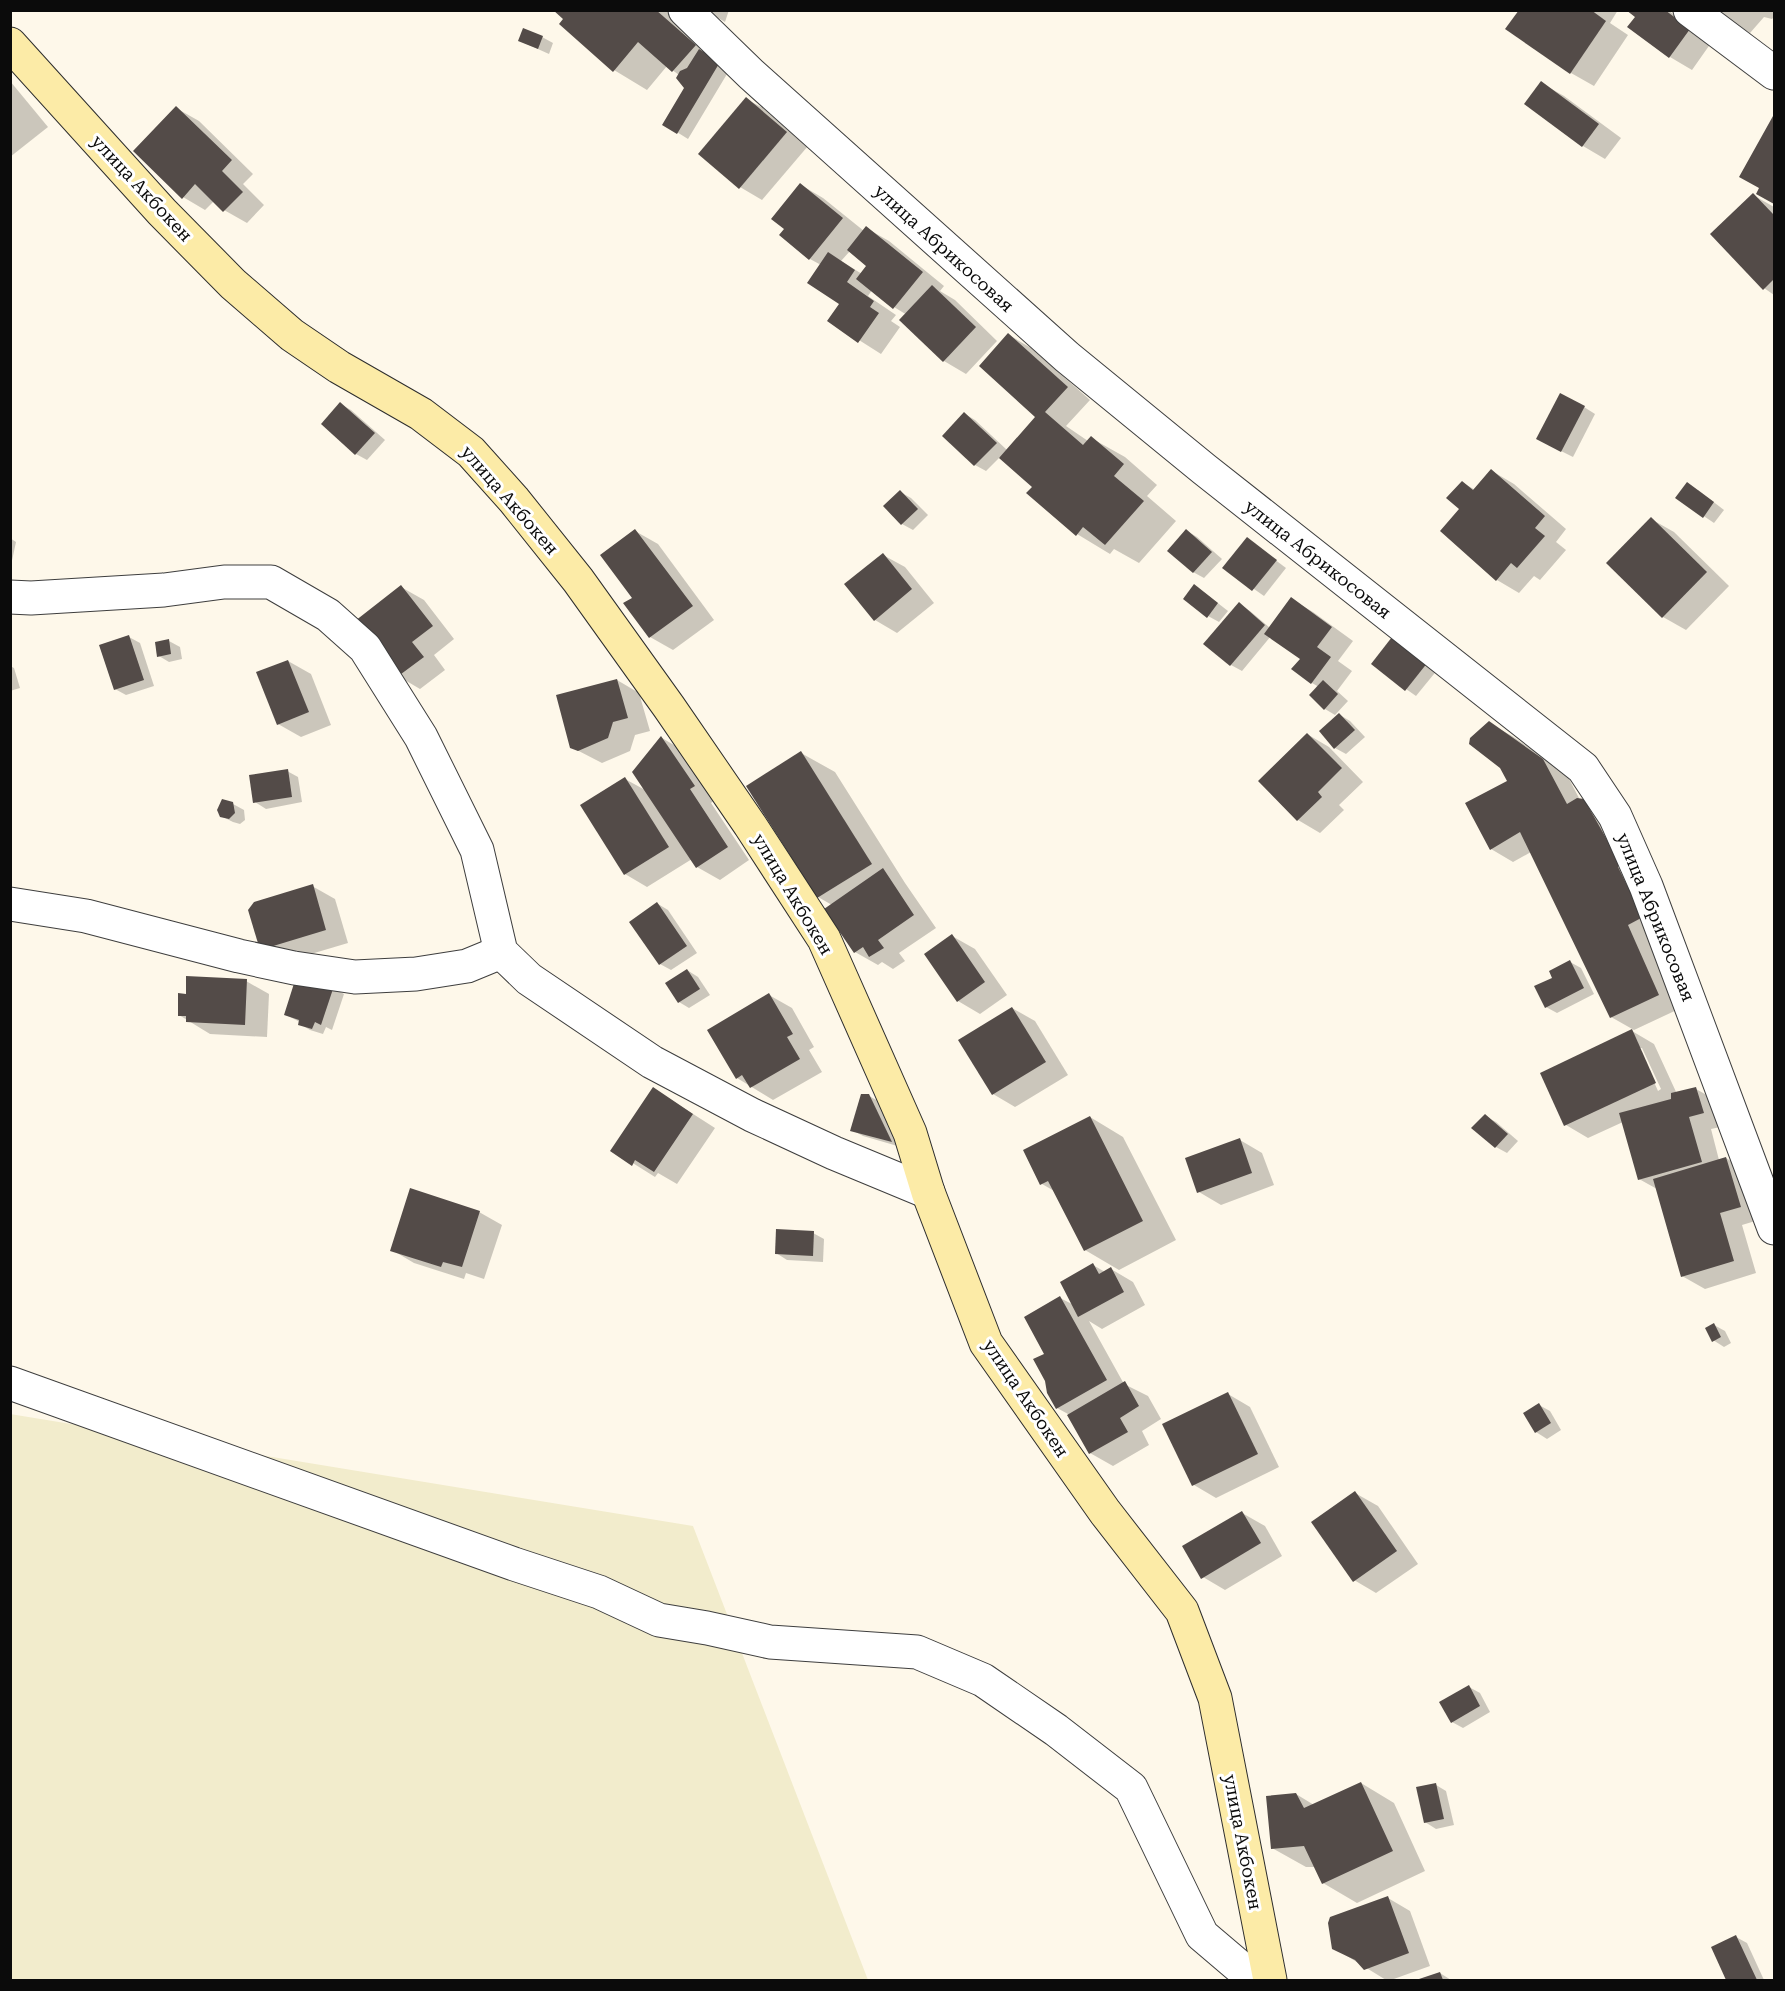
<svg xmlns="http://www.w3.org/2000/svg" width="1785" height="1991" font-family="'Roboto Serif',serif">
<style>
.farmland{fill:#f2eccc}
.shadow{fill:#0003;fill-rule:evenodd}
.building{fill:#534b48}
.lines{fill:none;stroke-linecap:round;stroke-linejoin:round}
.street-casing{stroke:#3e3e3e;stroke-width:35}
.secondary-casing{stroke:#2d2d2d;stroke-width:35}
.street{stroke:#fff;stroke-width:33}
.secondary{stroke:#fceba7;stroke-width:33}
.labels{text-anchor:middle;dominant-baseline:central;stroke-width:6;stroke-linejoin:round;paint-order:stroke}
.street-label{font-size:18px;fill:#0b0b0b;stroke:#fff}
</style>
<rect width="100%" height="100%" fill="#fef8ea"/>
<path class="farmland" d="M 10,1414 L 693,1526 L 868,1980 L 11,1980 Z"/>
<g class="shadow">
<path d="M 555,10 L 666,10 L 728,66 L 730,69 L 688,139 L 664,124 L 685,88 L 679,75 L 667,66 L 647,90 L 614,70 Z"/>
<path d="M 705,10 L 729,10 L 725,22 Z"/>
<path d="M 1520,10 L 1618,10 L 1610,23 L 1628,35 L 1594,86 L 1571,73 L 1507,29 Z"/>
<path d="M 1628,10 L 1668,10 L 1711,43 L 1692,70 L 1670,57 L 1629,27 L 1637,17 Z"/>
<path d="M 1717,10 L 1774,10 L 1774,17 L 1772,19 L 1764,17 L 1750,33 L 1728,20 Z"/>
<path d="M 542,37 L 553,43 L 549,54 L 520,41 Z"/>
<path d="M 10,81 L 48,127 L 10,157 Z"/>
<path d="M 1541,83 L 1564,96 L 1621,138 L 1605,159 L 1583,146 L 1526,104 Z"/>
<path d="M 746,99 L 769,111 L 808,146 L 762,200 L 740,187 Z"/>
<path d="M 176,108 L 199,121 L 253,174 L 243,184 L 264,205 L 247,223 L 224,210 L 214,201 L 205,210 L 183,197 Z"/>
<path d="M 1774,118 L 1774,203 L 1758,194 Z"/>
<path d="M 801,185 L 823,198 L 864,231 L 866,228 L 889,241 L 944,286 L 940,291 L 955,300 L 997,341 L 966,374 L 944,361 L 907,315 L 894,307 L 872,290 L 868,296 L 896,315 L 891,321 L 900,327 L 881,354 L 829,321 L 841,303 L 821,265 L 810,259 L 781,235 L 786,229 ZM 850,251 L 869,266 L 862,274 L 841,261 Z"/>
<path d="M 1753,195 L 1774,207 L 1774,295 L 1764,288 Z"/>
<path d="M 1009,335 L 1031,348 L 1090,400 L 1066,426 L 1088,441 L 1091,438 L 1125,457 L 1157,485 L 1147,496 L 1176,521 L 1139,563 L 1114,549 L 1110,554 L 1077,534 L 1034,487 L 1000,457 L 986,471 L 975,465 L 944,436 L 965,414 L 975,420 L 1007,450 L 1037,417 Z"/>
<path d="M 340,404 L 351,410 L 385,440 L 367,460 L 356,454 L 323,424 Z"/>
<path d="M 1584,407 L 1595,414 L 1573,457 L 1549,445 Z"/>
<path d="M 1492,471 L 1514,484 L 1566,529 L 1556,542 L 1566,550 L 1540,580 L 1534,576 L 1519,593 L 1497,580 L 1442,531 L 1461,509 L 1462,482 L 1475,490 Z"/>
<path d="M 1698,490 L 1724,510 L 1714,523 L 1677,498 Z"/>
<path d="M 900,492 L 911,498 L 928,515 L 913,530 L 902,524 Z"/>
<path d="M 1651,519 L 1674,532 L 1729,586 L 1686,630 L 1663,617 Z"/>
<path d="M 635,531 L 658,544 L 714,620 L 673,650 L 650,637 L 634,598 Z"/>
<path d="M 1187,531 L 1197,537 L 1222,559 L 1204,578 L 1193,572 Z"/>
<path d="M 10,538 L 16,542 L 10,570 Z"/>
<path d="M 1247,539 L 1286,568 L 1264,596 L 1224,568 Z"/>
<path d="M 883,555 L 905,567 L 934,603 L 897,633 L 875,620 Z"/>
<path d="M 401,587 L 424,600 L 454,639 L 434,655 L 445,670 L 420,689 L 398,676 Z"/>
<path d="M 1205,593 L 1228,611 L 1219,622 L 1208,616 Z"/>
<path d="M 1291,599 L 1313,612 L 1353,641 L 1338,661 L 1352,671 L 1337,691 L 1348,701 L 1335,715 L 1325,709 L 1319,687 L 1312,683 L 1302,658 L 1271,636 L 1242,671 L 1231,665 L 1205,644 L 1239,604 L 1250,611 L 1270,628 Z"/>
<path d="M 129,637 L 140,643 L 154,686 L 126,695 L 115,689 Z"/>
<path d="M 1393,639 L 1438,669 L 1416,696 L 1406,689 Z"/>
<path d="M 169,641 L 180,647 L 182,659 L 169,662 L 159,656 Z"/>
<path d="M 288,661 L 311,674 L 331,725 L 301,737 L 278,724 Z"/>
<path d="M 10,666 L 14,668 L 20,688 L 10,691 Z"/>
<path d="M 617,680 L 639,693 L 650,731 L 635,735 L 630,751 L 602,763 L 571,747 Z"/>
<path d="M 1340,715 L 1350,721 L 1365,737 L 1346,754 L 1335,748 Z"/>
<path d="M 1489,723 L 1512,736 L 1566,773 L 1580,800 L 1617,820 L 1681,1008 L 1634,1030 L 1611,1017 L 1531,852 L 1513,862 L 1491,849 L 1509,782 Z"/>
<path d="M 1307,734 L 1329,747 L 1363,782 L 1339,805 L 1344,810 L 1320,833 L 1298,820 Z"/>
<path d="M 662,738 L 684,751 L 716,799 L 711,803 L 749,860 L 720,880 L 697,867 L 692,859 L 647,887 L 625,874 L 625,779 L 647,791 Z"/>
<path d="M 801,753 L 835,772 L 905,883 L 936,928 L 899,953 L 905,961 L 893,969 L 882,962 L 878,965 L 855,952 L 832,905 L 818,897 L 748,786 Z"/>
<path d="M 287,771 L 298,777 L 302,802 L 266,809 L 255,802 Z"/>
<path d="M 233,804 L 244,810 L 245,820 L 240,824 L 233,822 L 221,816 Z"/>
<path d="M 312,886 L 335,899 L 348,943 L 284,962 L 261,949 Z"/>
<path d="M 658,904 L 668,910 L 697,953 L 671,970 L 660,964 Z"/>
<path d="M 952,936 L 975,949 L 1007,995 L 980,1014 L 958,1001 Z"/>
<path d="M 1570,962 L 1581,968 L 1594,994 L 1557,1013 L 1546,1007 Z"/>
<path d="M 687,970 L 698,977 L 710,995 L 689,1008 L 679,1002 Z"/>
<path d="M 246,981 L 269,994 L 267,1037 L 210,1034 L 179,1015 L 187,996 Z"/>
<path d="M 333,988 L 344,994 L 332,1030 L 326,1027 L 323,1034 L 310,1030 L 300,1024 L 300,1022 L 286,1015 Z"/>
<path d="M 769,995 L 792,1008 L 814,1047 L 809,1050 L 822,1072 L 773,1100 L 737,1078 Z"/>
<path d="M 1012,1008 L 1035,1021 L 1068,1075 L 1015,1107 L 993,1094 Z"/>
<path d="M 1632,1031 L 1654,1044 L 1677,1094 L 1696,1089 L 1719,1102 L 1725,1126 L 1711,1129 L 1719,1160 L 1726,1158 L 1748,1172 L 1762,1219 L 1742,1225 L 1756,1273 L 1705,1289 L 1682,1276 L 1657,1189 L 1639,1179 L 1623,1122 L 1588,1138 L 1566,1125 ZM 1639,1048 L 1642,1048 L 1661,1089 L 1658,1091 Z"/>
<path d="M 654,1089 L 715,1128 L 677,1184 L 658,1173 L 655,1177 L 612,1150 Z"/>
<path d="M 869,1096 L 880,1102 L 901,1147 L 863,1136 L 852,1130 Z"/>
<path d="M 1485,1116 L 1496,1122 L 1518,1141 L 1507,1153 L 1496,1147 L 1474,1128 Z"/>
<path d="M 1090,1117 L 1123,1137 L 1176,1240 L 1119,1270 L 1085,1250 L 1056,1192 L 1042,1184 Z"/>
<path d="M 1240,1140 L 1262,1153 L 1274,1185 L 1221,1205 L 1199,1192 Z"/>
<path d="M 479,1212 L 502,1225 L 484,1279 L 466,1273 L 464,1279 L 414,1263 L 392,1250 Z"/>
<path d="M 813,1233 L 824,1239 L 823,1262 L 787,1260 L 776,1253 Z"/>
<path d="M 1093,1265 L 1105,1272 L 1111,1269 L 1133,1282 L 1145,1305 L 1102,1329 L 1089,1321 L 1124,1384 L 1148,1396 L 1161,1419 L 1142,1431 L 1149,1445 L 1113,1466 L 1090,1453 L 1068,1414 L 1057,1408 L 1046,1354 L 1060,1298 L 1074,1305 Z"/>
<path d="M 1714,1325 L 1725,1331 L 1731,1343 L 1724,1347 L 1713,1340 Z"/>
<path d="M 1228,1394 L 1250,1407 L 1279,1467 L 1216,1498 L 1194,1485 Z"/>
<path d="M 1539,1405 L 1550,1411 L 1561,1430 L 1547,1439 L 1536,1432 Z"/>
<path d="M 1355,1493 L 1378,1506 L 1418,1564 L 1376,1593 L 1354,1580 Z"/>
<path d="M 1242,1513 L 1265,1526 L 1282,1556 L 1225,1590 L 1203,1577 Z"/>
<path d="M 1469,1687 L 1480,1693 L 1490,1712 L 1463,1728 L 1452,1722 Z"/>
<path d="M 1361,1783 L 1394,1803 L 1425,1871 L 1357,1903 L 1323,1883 L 1315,1867 L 1306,1867 L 1272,1848 L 1296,1794 L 1314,1805 Z"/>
<path d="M 1436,1785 L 1446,1791 L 1454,1825 L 1436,1829 L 1425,1822 Z"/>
<path d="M 1388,1898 L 1410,1911 L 1430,1966 L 1391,1980 L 1386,1980 L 1334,1948 Z"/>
<path d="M 1736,1937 L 1747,1943 L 1764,1980 L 1727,1980 L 1713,1948 Z"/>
<path d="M 1440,1973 L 1451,1980 L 1420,1980 Z"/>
</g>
<g class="building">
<path d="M 553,10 L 656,10 L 696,45 L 672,72 L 638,42 L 613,72 L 559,24 L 563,19 Z"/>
<path d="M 1519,10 L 1591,10 L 1606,21 L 1570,74 L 1505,29 Z"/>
<path d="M 1626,10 L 1665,10 L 1690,29 L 1669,58 L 1627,27 L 1635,17 Z"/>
<path d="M 523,28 L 543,36 L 538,49 L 518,41 Z"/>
<path d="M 699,49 L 720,62 L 677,134 L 662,125 L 684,88 L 676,78 L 680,71 L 687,68 Z"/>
<path d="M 1541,81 L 1599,124 L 1582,147 L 1524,104 Z"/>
<path d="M 746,97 L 787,132 L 739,189 L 698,154 Z"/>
<path d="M 176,106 L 232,160 L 222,171 L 243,192 L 223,212 L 195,184 L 182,199 L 133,151 Z"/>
<path d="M 1773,116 L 1774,117 L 1774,204 L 1756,194 L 1759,188 L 1739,177 Z"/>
<path d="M 800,183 L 843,218 L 809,260 L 779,235 L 784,229 L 771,219 Z"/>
<path d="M 1753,193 L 1774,215 L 1774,279 L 1763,290 L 1710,234 Z"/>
<path d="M 866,226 L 923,272 L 893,309 L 856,279 L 866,266 L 847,250 Z"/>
<path d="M 828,252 L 855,270 L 847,282 L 874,301 L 870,307 L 879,313 L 858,343 L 827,321 L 839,304 L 807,283 Z"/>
<path d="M 932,285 L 976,327 L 943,362 L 899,320 Z"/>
<path d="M 1008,333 L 1068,387 L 1045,412 L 1083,445 L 1091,436 L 1124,464 L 1114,476 L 1144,501 L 1105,545 L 1083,527 L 1076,536 L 1026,493 L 1032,487 L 999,458 L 1035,417 L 979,366 Z"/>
<path d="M 1560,393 L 1585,406 L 1561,452 L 1536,439 Z"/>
<path d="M 340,402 L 375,433 L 355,455 L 321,424 Z"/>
<path d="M 964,412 L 997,443 L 974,466 L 942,436 Z"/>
<path d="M 1491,469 L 1545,516 L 1535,528 L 1545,536 L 1517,568 L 1511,563 L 1496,581 L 1440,531 L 1459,509 L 1446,498 L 1462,481 L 1473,490 Z"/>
<path d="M 1687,482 L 1714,502 L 1703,518 L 1675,498 Z"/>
<path d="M 900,490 L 918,509 L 901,525 L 883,506 Z"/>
<path d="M 1651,517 L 1707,572 L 1662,618 L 1606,563 Z"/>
<path d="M 635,529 L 693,606 L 649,638 L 623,603 L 632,598 L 600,555 Z"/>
<path d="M 1186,529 L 1212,552 L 1193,573 L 1167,551 Z"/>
<path d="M 1247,537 L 1277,560 L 1252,591 L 1222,568 Z"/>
<path d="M 883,553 L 912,589 L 874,621 L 844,584 Z"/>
<path d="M 1194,584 L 1218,603 L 1207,618 L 1183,599 Z"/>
<path d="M 401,585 L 433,626 L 412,642 L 424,657 L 397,677 L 355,621 Z"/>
<path d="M 1291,597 L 1332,627 L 1317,647 L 1331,657 L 1311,684 L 1291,669 L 1300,659 L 1264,634 Z"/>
<path d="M 1239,602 L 1265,625 L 1230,666 L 1203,644 Z"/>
<path d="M 129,635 L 144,680 L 114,690 L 99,645 Z"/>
<path d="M 1392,637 L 1428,662 L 1405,691 L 1371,664 Z"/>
<path d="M 169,639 L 171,654 L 157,657 L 155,642 Z"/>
<path d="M 288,660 L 309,712 L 277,725 L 256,672 Z"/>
<path d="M 617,679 L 628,718 L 613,722 L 608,738 L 578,751 L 570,748 L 556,695 Z"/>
<path d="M 1323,680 L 1338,694 L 1324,710 L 1309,695 Z"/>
<path d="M 1339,713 L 1355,730 L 1334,749 L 1319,731 Z"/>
<path d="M 1489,721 L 1543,759 L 1567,804 L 1577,798 L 1584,799 L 1619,861 L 1618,867 L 1643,917 L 1628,925 L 1659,995 L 1610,1018 L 1520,832 L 1490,850 L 1465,803 L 1507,781 L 1500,768 L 1469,744 L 1470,738 Z"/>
<path d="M 1307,733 L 1342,768 L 1318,792 L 1322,797 L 1297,821 L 1258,781 Z"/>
<path d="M 661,736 L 695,786 L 690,789 L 728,847 L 696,868 L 632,772 Z"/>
<path d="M 801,751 L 872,864 L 817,898 L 746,786 Z"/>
<path d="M 288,769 L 292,797 L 253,803 L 249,775 Z"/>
<path d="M 625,777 L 669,847 L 624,875 L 580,805 Z"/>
<path d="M 222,799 L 233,802 L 235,813 L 229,819 L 220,817 L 217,810 Z"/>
<path d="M 883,868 L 914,915 L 878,940 L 884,948 L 869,957 L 863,947 L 854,953 L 824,909 Z"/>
<path d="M 313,884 L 326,930 L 260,950 L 248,910 L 254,902 Z"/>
<path d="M 657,902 L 687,946 L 659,965 L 629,922 Z"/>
<path d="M 952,934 L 985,982 L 957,1002 L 924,954 Z"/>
<path d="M 1570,960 L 1584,988 L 1545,1008 L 1534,986 L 1552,978 L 1549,971 Z"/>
<path d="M 687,969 L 700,989 L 678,1003 L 665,983 Z"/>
<path d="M 297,974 L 334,986 L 321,1025 L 315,1022 L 312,1029 L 298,1025 L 299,1020 L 284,1015 Z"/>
<path d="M 186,976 L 247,979 L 245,1025 L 186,1022 L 186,1016 L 178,1016 L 178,993 L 186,994 Z"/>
<path d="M 769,993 L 793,1034 L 787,1037 L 800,1059 L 750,1088 L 742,1075 L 736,1079 L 707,1030 Z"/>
<path d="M 1012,1007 L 1046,1062 L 992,1095 L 958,1040 Z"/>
<path d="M 1632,1029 L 1656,1083 L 1564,1126 L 1540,1073 Z"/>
<path d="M 653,1087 L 693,1114 L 654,1172 L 635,1160 L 632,1166 L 610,1151 Z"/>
<path d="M 1696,1087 L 1704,1113 L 1689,1117 L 1702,1162 L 1638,1180 L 1619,1113 L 1671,1099 L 1671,1093 Z"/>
<path d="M 861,1094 L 869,1094 L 892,1142 L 850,1131 Z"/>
<path d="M 1485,1114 L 1508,1134 L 1495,1148 L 1471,1128 Z"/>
<path d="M 1090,1116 L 1143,1221 L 1084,1251 L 1048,1181 L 1040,1185 L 1023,1150 Z"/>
<path d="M 1240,1138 L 1252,1173 L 1197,1193 L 1185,1158 Z"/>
<path d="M 1726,1157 L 1741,1207 L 1720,1213 L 1734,1261 L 1681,1277 L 1653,1179 Z"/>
<path d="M 410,1188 L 480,1211 L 462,1267 L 443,1262 L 441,1267 L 390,1251 Z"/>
<path d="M 776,1229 L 814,1231 L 813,1256 L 775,1254 Z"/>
<path d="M 1093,1263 L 1099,1274 L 1111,1267 L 1124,1292 L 1078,1317 L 1060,1282 Z"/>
<path d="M 1060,1296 L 1107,1380 L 1056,1409 L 1047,1393 L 1045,1381 L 1033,1359 L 1044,1354 L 1024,1317 Z"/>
<path d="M 1714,1323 L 1721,1337 L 1712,1342 L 1705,1328 Z"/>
<path d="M 1125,1381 L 1139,1406 L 1120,1418 L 1128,1432 L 1089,1454 L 1067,1415 Z"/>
<path d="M 1228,1392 L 1258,1454 L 1192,1486 L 1162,1424 Z"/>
<path d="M 1539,1403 L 1551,1423 L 1535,1433 L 1523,1413 Z"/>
<path d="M 1355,1491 L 1397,1551 L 1353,1582 L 1311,1522 Z"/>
<path d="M 1242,1511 L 1261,1543 L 1201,1579 L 1182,1546 Z"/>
<path d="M 1469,1685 L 1480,1706 L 1451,1723 L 1439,1702 Z"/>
<path d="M 1361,1782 L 1393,1851 L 1322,1884 L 1304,1846 L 1271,1849 L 1266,1796 L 1296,1793 L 1304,1808 Z"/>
<path d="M 1436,1783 L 1444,1819 L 1424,1823 L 1416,1787 Z"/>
<path d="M 1388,1896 L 1409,1953 L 1364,1970 L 1355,1960 L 1332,1949 L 1328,1923 L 1330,1917 Z"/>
<path d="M 1736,1935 L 1757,1980 L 1726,1980 L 1711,1947 Z"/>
<path d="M 1440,1972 L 1443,1980 L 1416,1980 Z"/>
</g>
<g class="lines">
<g class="street-casing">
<g id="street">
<path d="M 685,10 L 751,74 L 1067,357 L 1204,469 L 1583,768 L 1615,816 L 1646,886 L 1774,1228"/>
<path d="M 1690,10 L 1774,73"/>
<path d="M 10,597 L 31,598 L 164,590 L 224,582 L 271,582 L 328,615 L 365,648 L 421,737 L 477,850 L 501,952 L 529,979 L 652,1062 L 752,1115 L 834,1153 L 928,1192"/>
<path d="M 10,904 L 86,916 L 239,956 L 294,968 L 355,977 L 416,974 L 467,966 L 501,952"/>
<path d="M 10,1383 L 514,1564 L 599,1592 L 659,1620 L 707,1628 L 770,1642 L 917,1652 L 983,1680 L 1056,1730 L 1131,1788 L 1202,1935 L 1255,1980"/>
</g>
</g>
<g class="secondary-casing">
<path id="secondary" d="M 10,44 L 162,212 L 233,284 L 292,335 L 339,367 L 421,414 L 471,452 L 514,500 L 578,580 L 669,707 L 750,825 L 824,939 L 910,1133 L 928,1192 L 986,1343 L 1105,1512 L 1182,1611 L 1215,1698 L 1270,1980"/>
</g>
<use href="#street" class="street"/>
<use href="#secondary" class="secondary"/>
</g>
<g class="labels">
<g class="street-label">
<text transform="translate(142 188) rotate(47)">улица Акбокен</text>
<text transform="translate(944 248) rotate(42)">улица Абрикосовая</text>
<text transform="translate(510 500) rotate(49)">улица Акбокен</text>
<text transform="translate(1318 559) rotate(38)">улица Абрикосовая</text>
<text transform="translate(793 894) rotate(59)">улица Акбокен</text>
<text transform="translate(1656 917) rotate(68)">улица Абрикосовая</text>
<text transform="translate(1026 1398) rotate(56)">улица Акбокен</text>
<text transform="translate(1243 1842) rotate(79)">улица Акбокен</text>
</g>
</g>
<rect width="1785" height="1991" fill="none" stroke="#0b0b0b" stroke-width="24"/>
</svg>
